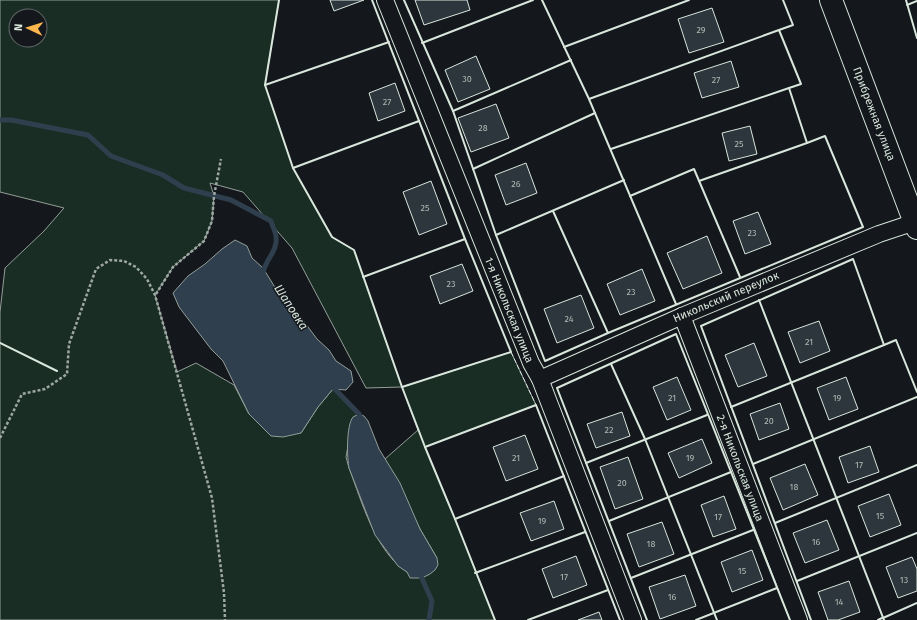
<svg xmlns="http://www.w3.org/2000/svg" width="917" height="620" font-family="'Fira Sans',sans-serif">
<style>
.green{fill:#1a2d24;stroke:#939e99;fill-rule:evenodd}
.water{fill:#2f3f4d;stroke:#939e99}
.lines{fill:none;stroke-linecap:round;stroke-linejoin:round}
.stream{stroke:#2f3f4d;stroke-width:5}
.building{fill:#2c363c;stroke:#d8e6dc}
.street-casing{stroke:#d8e6dc;stroke-width:18}
.secondary-casing{stroke:#d8e6dc;stroke-width:24}
.path{stroke:#9da8a2;stroke-width:2.5;stroke-dasharray:3 2;stroke-linecap:butt}
.street{stroke:#14181c;stroke-width:16}
.secondary{stroke:#14181c;stroke-width:22}
.fence{stroke:#d8e6dc;stroke-width:1;stroke-dasharray:5 2;stroke-linecap:butt}
.wall{stroke:#d8e6dc;stroke-width:2}
.labels{text-anchor:middle;dominant-baseline:central;stroke-width:3;stroke-linejoin:round;paint-order:stroke}
.number-label{font-size:9px;fill:#adbab4}
.street-label{font-size:11px;fill:#d8e6dc;stroke:#14181c}
.water-label{font-size:12px;font-style:italic;fill:#d8e6dc;stroke:#14181c}
</style>
<rect width="100%" height="100%" fill="#14181c"/>
<path class="green" d="M 0,0 L 279,0 L 265,85 L 293,168 L 332,237 L 354,250 L 402,387 L 511,352 L 536,405 L 425,447 L 455,519 L 495,620 L 0,620 L 0,312 L 5,268 L 44,231 L 64,208 L 0,192 ZM 16,16 L 40,16 L 40,40 L 16,40 ZM 210,183 L 243,192 L 292,248 L 366,388 L 402,387 L 418,430 L 385,459 L 420,529 L 437,558 L 407,572 C 375,551 362,502 349,468 L 346,457 L 353,418 L 359,414 L 333,389 L 318,407 L 301,433 L 249,414 L 234,385 L 196,363 L 177,372 L 155,295 L 173,267 L 204,241 L 212,221 L 214,196 Z"/>
<g class="water">
<path d="M 235,240 L 247,246 L 252,258 L 263,268 L 286,305 L 299,315 L 317,339 L 329,350 L 336,361 L 351,371 L 353,382 L 346,390 L 333,389 L 318,407 L 301,433 L 283,437 L 271,436 L 249,414 L 223,361 L 211,349 L 179,307 L 173,293 L 188,276 L 205,264 L 222,249 Z"/>
<path d="M 359,414 L 364,416 L 368,421 L 379,449 L 400,483 L 420,529 L 437,558 L 438,565 L 435,570 L 430,574 L 422,578 L 410,578 L 407,572 L 398,566 L 375,535 L 349,468 C 347,458 346,426 353,417 C 355,416 357,415 359,414 Z"/>
</g>
<g class="lines">
<g class="stream">
<path d="M 0,120 L 11,120 L 88,135 L 111,156 L 163,175 L 184,188 L 231,200 L 271,221 C 272,226 276,232 276,237 C 278,251 265,260 263,273"/>
<path d="M 330,384 L 359,414 L 361,419"/>
<path d="M 420,574 L 432,601 L 429,620"/>
</g>
</g>
<g class="building">
<path d="M 330,0 L 364,0 L 334,11 Z"/>
<path d="M 415,0 L 467,0 L 470,10 L 424,25 Z"/>
<path d="M 712,8 L 724,42 L 689,53 L 678,19 Z"/>
<path d="M 476,56 L 490,89 L 458,102 L 445,70 Z"/>
<path d="M 731,61 L 739,87 L 702,98 L 694,73 Z"/>
<path d="M 395,83 L 405,111 L 378,121 L 369,93 Z"/>
<path d="M 496,104 L 509,138 L 471,152 L 458,118 Z"/>
<path d="M 750,126 L 757,154 L 729,161 L 722,133 Z"/>
<path d="M 526,163 L 537,193 L 506,205 L 495,175 Z"/>
<path d="M 431,181 L 447,224 L 419,235 L 403,192 Z"/>
<path d="M 758,212 L 771,244 L 745,254 L 733,221 Z"/>
<path d="M 707,236 L 722,273 L 683,289 L 667,253 Z"/>
<path d="M 462,264 L 473,291 L 440,304 L 430,276 Z"/>
<path d="M 642,269 L 655,301 L 620,315 L 607,284 Z"/>
<path d="M 581,295 L 594,328 L 557,343 L 544,309 Z"/>
<path d="M 819,321 L 830,351 L 800,363 L 788,332 Z"/>
<path d="M 754,343 L 767,376 L 738,387 L 725,355 Z"/>
<path d="M 677,377 L 691,410 L 667,420 L 653,387 Z"/>
<path d="M 846,377 L 858,409 L 829,420 L 817,388 Z"/>
<path d="M 780,403 L 789,429 L 759,440 L 750,414 Z"/>
<path d="M 622,412 L 630,436 L 596,448 L 587,424 Z"/>
<path d="M 525,435 L 538,469 L 506,481 L 493,447 Z"/>
<path d="M 702,439 L 712,463 L 679,478 L 668,453 Z"/>
<path d="M 870,446 L 879,472 L 848,483 L 839,457 Z"/>
<path d="M 628,457 L 643,499 L 615,509 L 600,467 Z"/>
<path d="M 805,464 L 818,495 L 783,510 L 770,478 Z"/>
<path d="M 889,494 L 901,525 L 870,537 L 858,506 Z"/>
<path d="M 724,496 L 736,529 L 713,537 L 701,505 Z"/>
<path d="M 554,501 L 564,529 L 531,541 L 520,513 Z"/>
<path d="M 827,520 L 839,550 L 805,563 L 793,533 Z"/>
<path d="M 662,522 L 674,554 L 639,567 L 627,534 Z"/>
<path d="M 752,550 L 763,580 L 732,592 L 721,562 Z"/>
<path d="M 576,556 L 587,585 L 553,598 L 542,569 Z"/>
<path d="M 912,557 L 917,569 L 917,591 L 898,598 L 886,567 Z"/>
<path d="M 685,575 L 696,606 L 660,619 L 649,587 Z"/>
<path d="M 849,581 L 860,612 L 838,620 L 828,620 L 818,592 Z"/>
<path d="M 599,612 L 602,620 L 578,620 Z"/>
</g>
<g class="lines">
<g class="street-casing">
<g id="street">
<path d="M 385,0 L 531,363 L 540,379 L 633,620"/>
<path d="M 682,316 L 799,620"/>
<path d="M 540,379 L 682,316 L 879,234 L 915,222"/>
</g>
</g>
<g class="secondary-casing">
<path id="secondary" d="M 831,0 L 917,228"/>
</g>
<g class="path">
<path d="M 156,294 L 173,267 L 204,241 L 212,221 L 214,196 L 221,159"/>
<path d="M 0,438 L 22,394 L 45,389 L 67,374 L 69,344 L 96,269 L 110,260 L 124,261 L 136,267 L 147,279 L 155,295 L 212,498 L 224,593 L 225,620"/>
</g>
<use href="#street" class="street"/>
<use href="#secondary" class="secondary"/>
<path class="fence" d="M 511,352 L 536,405"/>
<g class="wall">
<path d="M 279,0 L 265,85 L 293,168 L 332,237 L 354,250 L 402,387 L 511,352 L 465,239 L 372,0"/>
<path d="M 404,0 L 453,111 L 496,235 L 545,361 L 608,333 L 863,227 L 825,136 L 807,143 L 789,88 L 801,84 L 779,30 L 793,25 L 783,0"/>
<path d="M 542,0 L 589,99 L 676,304"/>
<path d="M 906,0 L 917,38"/>
<path d="M 907,5 L 917,1"/>
<path d="M 422,43 L 533,0"/>
<path d="M 564,47 L 689,0"/>
<path d="M 265,85 L 389,42"/>
<path d="M 589,99 L 779,30"/>
<path d="M 453,111 L 571,60"/>
<path d="M 611,149 L 789,88"/>
<path d="M 293,168 L 419,121"/>
<path d="M 473,169 L 595,113"/>
<path d="M 699,181 L 807,143"/>
<path d="M 630,196 L 694,169 L 740,277"/>
<path d="M 553,211 L 608,333"/>
<path d="M 496,235 L 624,180"/>
<path d="M 363,277 L 465,239"/>
<path d="M 759,300 L 884,620"/>
<path d="M 0,343 L 57,371"/>
<path d="M 611,364 L 645,439 L 717,620"/>
<path d="M 402,387 L 425,447"/>
<path d="M 731,407 L 884,345"/>
<path d="M 586,463 L 707,415"/>
<path d="M 753,464 L 917,397"/>
<path d="M 455,519 L 564,476"/>
<path d="M 609,521 L 731,472"/>
<path d="M 775,523 L 917,465"/>
<path d="M 475,573 L 585,532"/>
<path d="M 631,578 L 753,530"/>
<path d="M 797,581 L 917,533"/>
<path d="M 883,618 L 917,603"/>
<path d="M 495,620 L 455,519 L 425,447 L 536,405 L 620,620"/>
<path d="M 528,620 L 608,590"/>
<path d="M 647,620 L 557,388 L 676,334 L 790,620"/>
<path d="M 696,620 L 777,588"/>
<path d="M 811,620 L 701,326 L 853,259 L 884,345 L 896,340 L 917,392"/>
<path d="M 878,620 L 882,618"/>
</g>
</g>
<g class="labels">
<g class="number-label">
<text x="701" y="30">29</text>
<text x="467" y="79">30</text>
<text x="716" y="80">27</text>
<text x="387" y="102">27</text>
<text x="483" y="128">28</text>
<text x="739" y="144">25</text>
<text x="516" y="184">26</text>
<text x="425" y="208">25</text>
<text x="752" y="233">23</text>
<text x="451" y="284">23</text>
<text x="631" y="292">23</text>
<text x="569" y="319">24</text>
<text x="809" y="342">21</text>
<text x="672" y="398">21</text>
<text x="837" y="398">19</text>
<text x="769" y="421">20</text>
<text x="609" y="430">22</text>
<text x="516" y="458">21</text>
<text x="690" y="458">19</text>
<text x="859" y="465">17</text>
<text x="622" y="483">20</text>
<text x="794" y="487">18</text>
<text x="880" y="516">15</text>
<text x="718" y="517">17</text>
<text x="542" y="521">19</text>
<text x="816" y="542">16</text>
<text x="651" y="544">18</text>
<text x="742" y="571">15</text>
<text x="564" y="577">17</text>
<text x="904" y="580">13</text>
<text x="672" y="597">16</text>
<text x="839" y="602">14</text>
</g>
<g class="street-label">
<text transform="translate(874 114) rotate(69)">Прибрежная улица</text>
<text transform="translate(726 297) rotate(-23)">Никольский переулок</text>
<text transform="translate(509 310) rotate(68)">1-я Никольская улица</text>
<text transform="translate(740 468) rotate(69)">2-я Никольская улица</text>
</g>
<g class="water-label">
<text transform="translate(291 307) rotate(57)">Шаповка</text>
</g>
</g>
<g transform="translate(28 28) rotate(274)"><circle r="19" fill="#14181c" stroke="#626a69"/>
<path d="M0-3L7 15L0 10L-7 15Z" fill="#ffb74d"/>
<text y="-6" font-size="11" font-weight="bold" text-anchor="middle" fill="#d8e6dc">N</text>
</g>
</svg>
